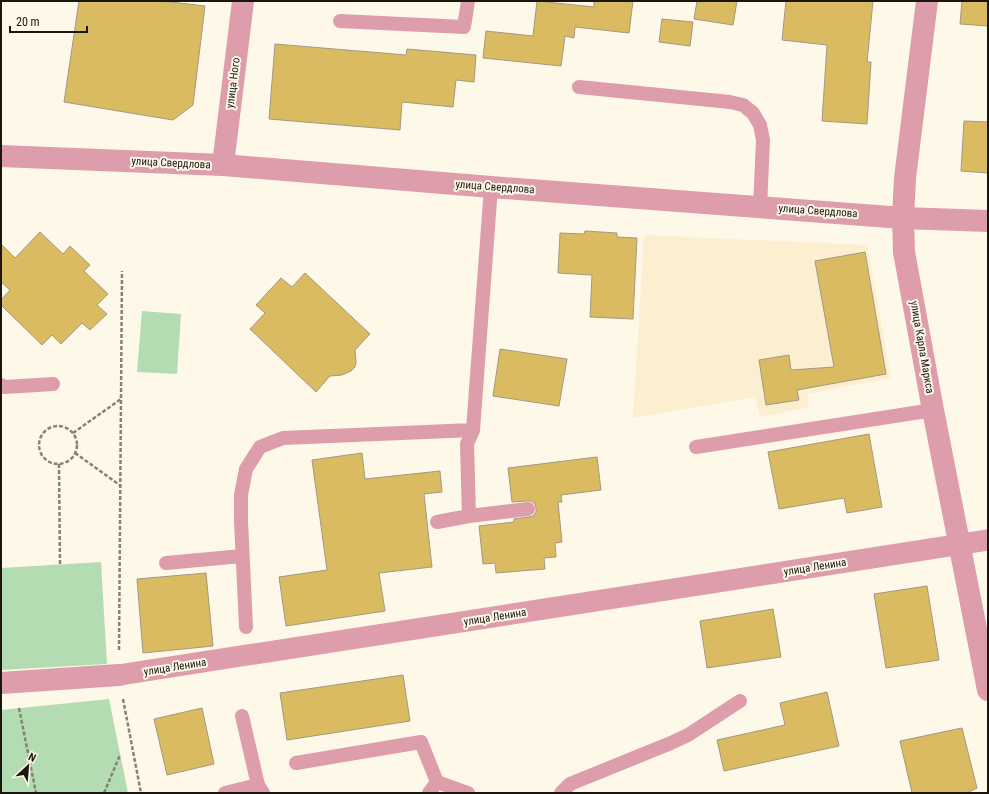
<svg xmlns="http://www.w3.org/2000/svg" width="989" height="794" font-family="'Roboto Condensed',sans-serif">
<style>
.built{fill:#fbefcf}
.green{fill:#b4dcb2}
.building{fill:#dbbb61;stroke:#a29982}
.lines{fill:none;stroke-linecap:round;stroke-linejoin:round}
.path{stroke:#878276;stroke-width:2.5;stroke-dasharray:4 2;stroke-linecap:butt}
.service{stroke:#dd9daa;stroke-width:14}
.pedestrian{stroke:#dd9daa;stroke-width:21}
.minor{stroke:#dd9daa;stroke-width:22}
.tertiary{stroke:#dd9daa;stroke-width:22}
.labels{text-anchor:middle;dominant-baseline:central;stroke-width:4;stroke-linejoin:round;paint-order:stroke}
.street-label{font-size:11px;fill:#1a160e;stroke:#fef8e9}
</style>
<rect width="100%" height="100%" fill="#fef8e9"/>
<path class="built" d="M 644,235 L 867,245 L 891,378 L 807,394 L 809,407 L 760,417 L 755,397 L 633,418 Z"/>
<g class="green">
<path d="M 142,311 L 181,314 L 177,374 L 137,372 Z"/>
<path d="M 101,562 L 107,664 L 1,670 L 1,568 Z"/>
<path d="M 109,699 L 128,793 L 1,793 L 1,710 Z"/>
</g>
<g class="building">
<path d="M 79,1 L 162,1 L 205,6 L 193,105 L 173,120 L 64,102 Z"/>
<path d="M 537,1 L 594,7 L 594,1 L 633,1 L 629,33 L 575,27 L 574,38 L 565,36 L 561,66 L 483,58 L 486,31 L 533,36 Z"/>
<path d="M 697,1 L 737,1 L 733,25 L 694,19 Z"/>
<path d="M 786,1 L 873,1 L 867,62 L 871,62 L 867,124 L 822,121 L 827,45 L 782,40 Z"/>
<path d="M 962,1 L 988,1 L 988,26 L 960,24 Z"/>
<path d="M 662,19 L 693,22 L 690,46 L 659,42 Z"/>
<path d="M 275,44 L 406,55 L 407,49 L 476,55 L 474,82 L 456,80 L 453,107 L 402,102 L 400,130 L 269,119 Z"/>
<path d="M 964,121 L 988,122 L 988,173 L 961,171 Z"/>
<path d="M 585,231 L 617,233 L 617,237 L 637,238 L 633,319 L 590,317 L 592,275 L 558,273 L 560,233 L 584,234 Z"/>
<path d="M 40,232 L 63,254 L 70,246 L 90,265 L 84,271 L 108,294 L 97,305 L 107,314 L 90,330 L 82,323 L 61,344 L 52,335 L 42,345 L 1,305 L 1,300 L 10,290 L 1,282 L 1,244 L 15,258 Z"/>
<path d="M 865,252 L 886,374 L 797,390 L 799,400 L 766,405 L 759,360 L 789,355 L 791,370 L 834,367 L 815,261 Z"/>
<path d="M 305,273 L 370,334 L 355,350 L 356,362 L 355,367 L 351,371 L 342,375 L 330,376 L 316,392 L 250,329 L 265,313 L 256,305 L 281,278 L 292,287 Z"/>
<path d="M 500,349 L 567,359 L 559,406 L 493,396 Z"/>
<path d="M 869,434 L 882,507 L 847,513 L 844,498 L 779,509 L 768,452 Z"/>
<path d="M 362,453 L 365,479 L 440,471 L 442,492 L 424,494 L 432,567 L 379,573 L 385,611 L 286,626 L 279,577 L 327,570 L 312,460 Z"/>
<path d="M 597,457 L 601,490 L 561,495 L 562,502 L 558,502 L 562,542 L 555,543 L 556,557 L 544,558 L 545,569 L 496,573 L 495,563 L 483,564 L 479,526 L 514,522 L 514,519 L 529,517 L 533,516 L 536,512 L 536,508 L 535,504 L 531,501 L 527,501 L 512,502 L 508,468 Z"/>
<path d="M 206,573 L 213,646 L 143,653 L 137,579 Z"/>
<path d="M 927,586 L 939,660 L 886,668 L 874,594 Z"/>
<path d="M 773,609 L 781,657 L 707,668 L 700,621 Z"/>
<path d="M 403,675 L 410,721 L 287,740 L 280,693 Z"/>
<path d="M 827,692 L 839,746 L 724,771 L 717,740 L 785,725 L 780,703 Z"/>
<path d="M 202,708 L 214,764 L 167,775 L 154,719 Z"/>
<path d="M 962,728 L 977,788 L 967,793 L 912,793 L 900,741 Z"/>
</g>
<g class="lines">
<g class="path">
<circle cx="58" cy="445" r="19"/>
<path d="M 73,433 L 121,399"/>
<path d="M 75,453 L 121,486"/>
<path d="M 59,464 L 60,565"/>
<path d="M 119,650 L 122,271"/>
<path d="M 123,699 L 141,793"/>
<path d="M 19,708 L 36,793"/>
<path d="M 104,793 L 120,755"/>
</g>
<g class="service">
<path d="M 340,21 L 464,27 L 468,1"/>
<path d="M 579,87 L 730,102 L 743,105 L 753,113 L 760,125 L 763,140 L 760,207"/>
<path d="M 1,385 L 5,387 L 53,384"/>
<path d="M 473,430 L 467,444 L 469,516 L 528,509"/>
<path d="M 696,447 L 933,410"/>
<path d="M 437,522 L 469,516"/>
<path d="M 166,563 L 242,556"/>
<path d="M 246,627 L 241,521 L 241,495 L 246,469 L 260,447 L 283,438 L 473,430 L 491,187"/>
<path d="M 242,716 L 258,785"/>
<path d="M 296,763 L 421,742 L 437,782"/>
<path d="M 225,793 L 258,785 L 263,793"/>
<path d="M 429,793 L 437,782 L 468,793"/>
<path d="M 561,793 L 570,784 L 671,743 L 688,735 L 740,701"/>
</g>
<path class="pedestrian" d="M 119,675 L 988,540"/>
<g class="minor">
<path d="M 1,156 L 223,165 L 491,187 L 903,218"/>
<path d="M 223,165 L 243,1"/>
<path d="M 1,683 L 119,675"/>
</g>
<g class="tertiary">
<path d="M 927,1 L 905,178 L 903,218 L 904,252 L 933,410 L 988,690"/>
<path d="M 903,218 L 988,221"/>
</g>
</g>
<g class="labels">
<g class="street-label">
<text transform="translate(233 83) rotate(-83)">улица Ного</text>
<text transform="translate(171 163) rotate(3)">улица Свердлова</text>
<text transform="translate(495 187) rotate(4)">улица Свердлова</text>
<text transform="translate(818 211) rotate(4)">улица Свердлова</text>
<text transform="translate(922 347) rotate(80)">улица Карла Маркса</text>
<text transform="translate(815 567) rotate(-9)">улица Ленина</text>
<text transform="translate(495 617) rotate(-9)">улица Ленина</text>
<text transform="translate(175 667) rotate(-9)">улица Ленина</text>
</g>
</g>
<rect width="989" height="794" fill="none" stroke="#1a160e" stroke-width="4"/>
<g transform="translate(28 766) rotate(26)" stroke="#fef8e9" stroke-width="3" paint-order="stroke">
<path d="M0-3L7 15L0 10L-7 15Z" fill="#1a160e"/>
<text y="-6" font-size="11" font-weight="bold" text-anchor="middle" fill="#1a160e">N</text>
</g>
<path d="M10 26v6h77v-6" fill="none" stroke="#1a160e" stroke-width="2"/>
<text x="16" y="26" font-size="12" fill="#1a160e" stroke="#fef8e9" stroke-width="3" paint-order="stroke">20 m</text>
</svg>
